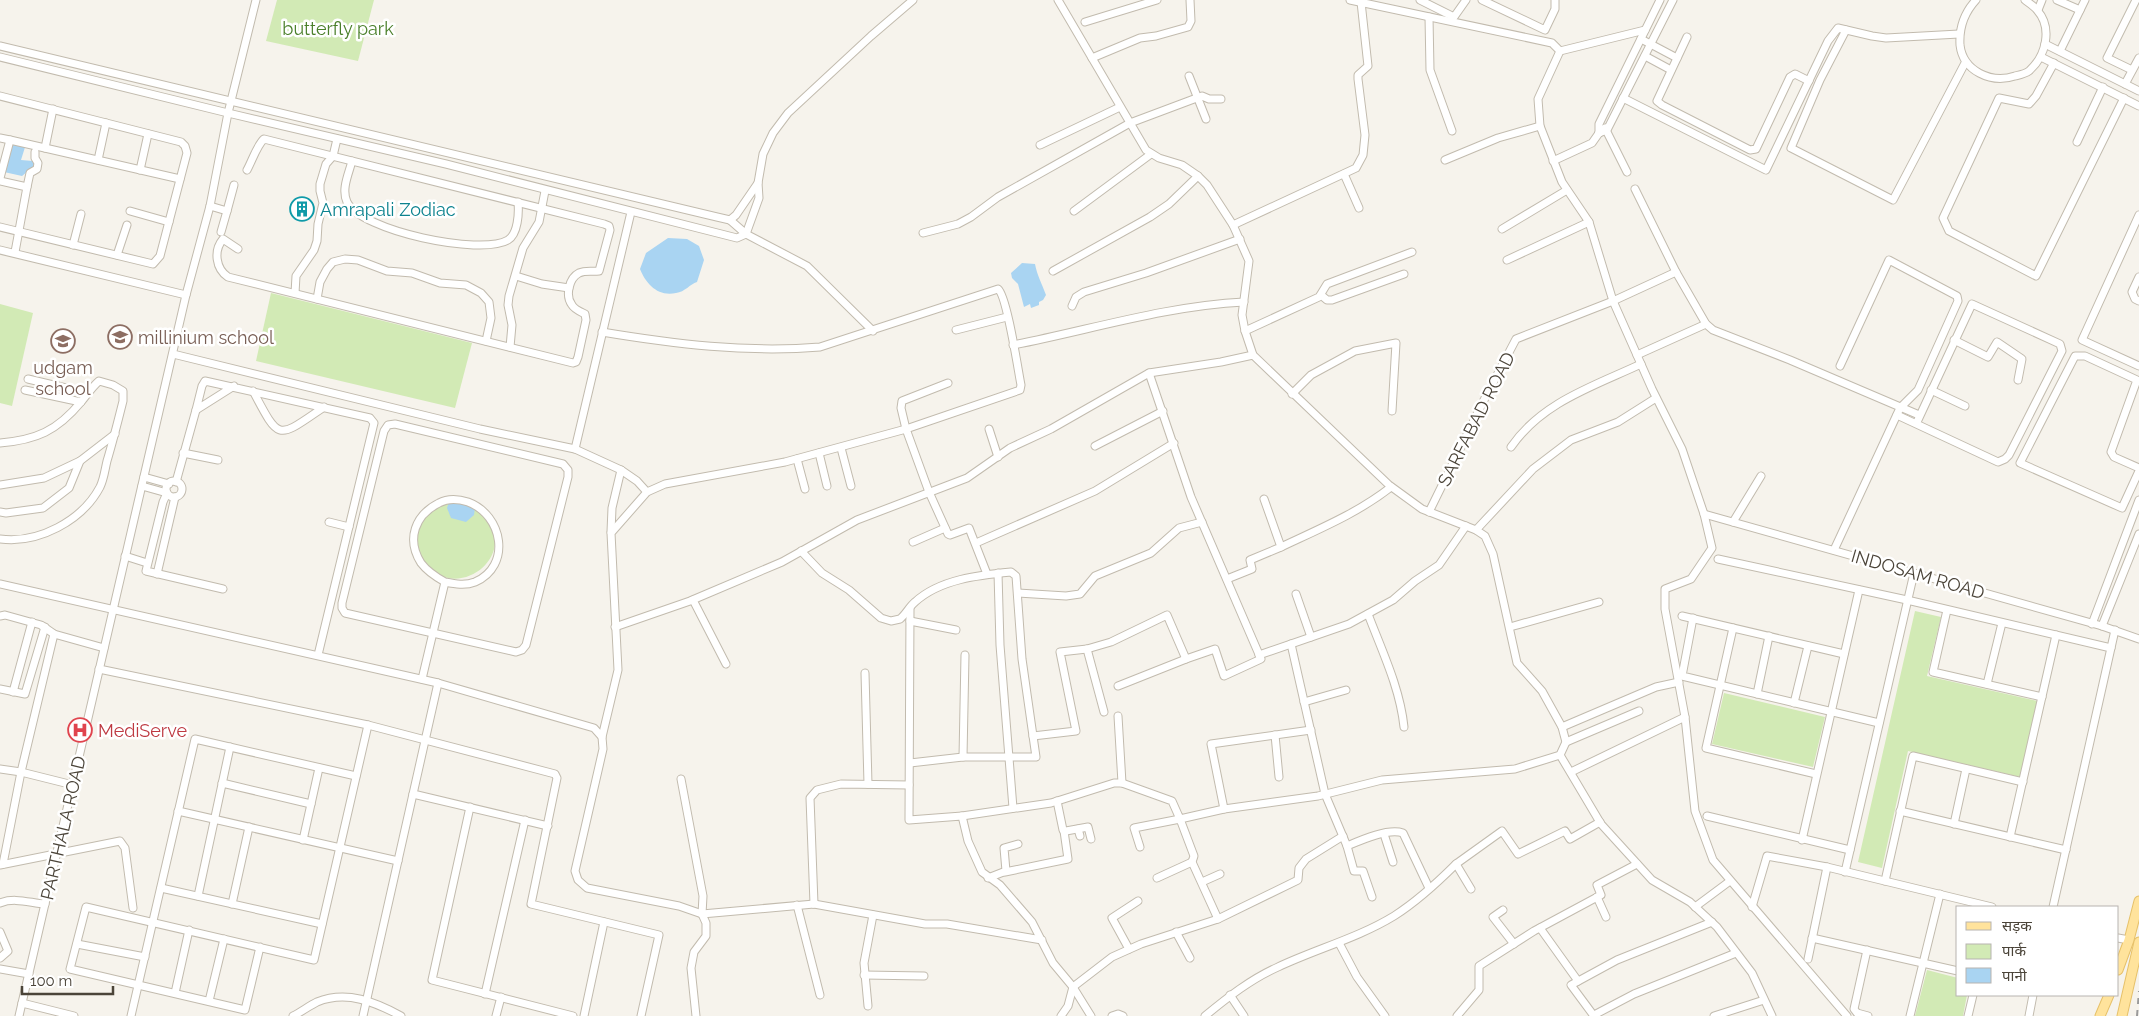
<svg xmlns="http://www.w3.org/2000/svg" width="2139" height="1016" font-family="Raleway,'Noto Sans Devanagari',sans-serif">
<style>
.green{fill:#d2eab5}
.water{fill:#a9d4f2}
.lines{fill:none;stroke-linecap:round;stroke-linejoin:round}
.minor-casing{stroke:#c2bbae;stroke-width:9}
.major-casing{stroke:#e6c16a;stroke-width:11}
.minor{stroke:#fff;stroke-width:7}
.major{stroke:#ffe39c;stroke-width:9}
.rail{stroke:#9a9a9a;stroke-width:2;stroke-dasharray:6 6;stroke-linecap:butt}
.labels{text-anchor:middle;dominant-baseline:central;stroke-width:5;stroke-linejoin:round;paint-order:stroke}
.park-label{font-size:18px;fill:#4a7f2a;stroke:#fff}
.culture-label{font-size:18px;fill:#0d838f;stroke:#fff;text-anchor:start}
.education-label{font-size:18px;fill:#785e54;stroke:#fff;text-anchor:start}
.street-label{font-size:18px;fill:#4b4439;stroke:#fff}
.health-label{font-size:18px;fill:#be3a42;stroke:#fff;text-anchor:start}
</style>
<rect width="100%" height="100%" fill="#f6f3ec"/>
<g class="green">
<path d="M 277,0 L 374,0 L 358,61 L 266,41 Z"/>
<path d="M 271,293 L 472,343 L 455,408 L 256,361 Z"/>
<path d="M 0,304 L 33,313 L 12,406 L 0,403 Z"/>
<path d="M 445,500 L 479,508 C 483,514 489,520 492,527 C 509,564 453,601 424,562 C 419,554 416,551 417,541 C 417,515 424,514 445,500 Z"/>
<path d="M 1915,611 L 1941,617 L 1927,676 L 2037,701 L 2020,777 L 1908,751 L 1882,868 L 1858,862 Z"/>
<path d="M 1724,693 L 1825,717 L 1813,767 L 1712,744 Z"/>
<path d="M 1927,970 L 1958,978 L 1958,995 L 1967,995 L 1963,1016 L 1915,1016 Z"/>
</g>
<g class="water">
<path d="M 9,144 L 26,144 L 21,160 L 33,161 L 37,168 L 28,171 L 22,176 L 4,172 Z"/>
<path d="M 668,238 L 687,239 L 699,246 L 704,260 L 697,282 C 690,284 685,292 676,293 C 658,297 646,284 640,269 L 646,253 Z"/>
<path d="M 1022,263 L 1035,264 C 1037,275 1042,284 1046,295 L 1043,300 L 1039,302 L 1039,305 L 1031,308 L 1030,304 L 1024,307 L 1018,284 L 1012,278 L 1011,273 Z"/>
<path d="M 449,502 L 459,502 L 475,508 L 474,515 L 466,522 L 451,518 L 447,508 Z"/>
</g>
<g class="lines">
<g class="minor-casing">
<g id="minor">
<path d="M 1350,0 L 1552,43 L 1560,51"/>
<path d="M 1420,0 L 1454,17 L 1466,0"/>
<path d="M 1482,0 L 1545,30 L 1555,9 L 1555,0"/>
<path d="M 1976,0 C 1964,13 1959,28 1960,45 C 1963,71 1991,84 2015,76 C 2019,75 2025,74 2029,71 C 2046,56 2053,28 2037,10 C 2034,6 2029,3 2025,0"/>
<path d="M 2057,0 L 2080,10"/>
<path d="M 2038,10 L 2042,0"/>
<path d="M 1429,17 L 1430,70 L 1452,131"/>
<path d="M 1085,22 L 1157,0"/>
<path d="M 1846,30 L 1820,80 L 1791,148 L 1893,200 L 1965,63"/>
<path d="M 1687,37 L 1657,101 L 1662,105 L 1750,150 L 1756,149 L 1790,77 L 1795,74 L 1809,81"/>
<path d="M 1641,39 L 1677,58"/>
<path d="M 2045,44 L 2139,91"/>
<path d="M 0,46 L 717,217 L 730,220 L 736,215 L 758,183"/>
<path d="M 1560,51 L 1538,99 L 1540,126 L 1562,182 L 1589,222 L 1613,301 L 1652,389 L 1682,449 L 1704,514 L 1712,548 L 1691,579 L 1665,589 L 1665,609 L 1685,717 L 1695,811 L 1713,860 L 1847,1016"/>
<path d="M 1560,51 L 1645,30"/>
<path d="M 2060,51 L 2085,0"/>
<path d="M 1645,56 L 1671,70"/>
<path d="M 0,57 L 228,113 L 446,164 L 737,238 L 746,234 L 759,198 L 758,183 L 763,154 L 773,133 L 788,113 L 871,36 L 913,0"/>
<path d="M 2041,57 L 2139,106"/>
<path d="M 1092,58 L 1140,38 L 1156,36 L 1188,27 L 1191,21 L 1190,0"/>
<path d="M 2054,63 L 2036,96 L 2029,104 L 1999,98 L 1943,218 L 1949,231 L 2036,276 L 2124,98"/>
<path d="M 2132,70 L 2107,58 L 2136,0"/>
<path d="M 1189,76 L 1206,119"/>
<path d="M 2125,84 L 2139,58"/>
<path d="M 0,96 L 181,142 L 185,146 L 187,153 L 160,256 L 153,264 L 0,227"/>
<path d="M 1623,98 L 1766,170 L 1828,41 L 1838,28 L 1872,36 L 1886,38 L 1959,34"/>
<path d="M 1605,128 L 1627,172"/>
<path d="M 1599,133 L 1607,130 L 1673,0"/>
<path d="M 1599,133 L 1599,124 L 1660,0"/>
<path d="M 0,138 L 10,140 L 0,178"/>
<path d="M 10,140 L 180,179"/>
<path d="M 2077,142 L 2103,87"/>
<path d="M 1040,145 L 1120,107"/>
<path d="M 45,148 L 53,109"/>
<path d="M 98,160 L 106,123"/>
<path d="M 1445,160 L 1498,138 L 1540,126"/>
<path d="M 352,161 C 349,173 341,189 347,202 C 361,231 481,256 508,240 C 518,234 519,213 518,202"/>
<path d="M 1553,161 L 1592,143 L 1599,133"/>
<path d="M 140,170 L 148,134"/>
<path d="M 1344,174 L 1359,208"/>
<path d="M 0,181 L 27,187 L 15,252"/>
<path d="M 27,187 L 30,173 L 37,169 L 38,163 L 35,158 L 35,152"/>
<path d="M 1635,189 L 1676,272 L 1706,324 L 1713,330 L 1790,360 L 1919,415"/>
<path d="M 210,206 L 227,211 L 221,232"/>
<path d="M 130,211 L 169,222"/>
<path d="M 227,211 L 234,185"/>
<path d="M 1074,211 L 1151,154"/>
<path d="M 2139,215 L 2082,340 L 2139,366"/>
<path d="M 730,220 L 746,234 L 807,266 L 873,331"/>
<path d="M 1233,225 L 1356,168 L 1363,155 L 1365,135 L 1358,79 L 1358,75 L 1368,66 L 1361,2"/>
<path d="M 1502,229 L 1567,190"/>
<path d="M 923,233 L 958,224 L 971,217 L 998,197 L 1130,123 L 1202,96 L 1209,99 L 1221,99"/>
<path d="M 73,245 L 81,214"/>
<path d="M 238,249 L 223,239 C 213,251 216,269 228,277 L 573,363 L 576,362 L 578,357 L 586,320 L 585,314 C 581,312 574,309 572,305 C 565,296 569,278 579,273 C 586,270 592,272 599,271 L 610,230 L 609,226 L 604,224 L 264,139 C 257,145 252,161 247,170"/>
<path d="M 0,250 L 186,295"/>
<path d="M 117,255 L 127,225"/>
<path d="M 1507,260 L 1589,222"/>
<path d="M 1053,271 L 1150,217 L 1169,204 L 1198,176"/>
<path d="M 516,276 L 542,284 L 569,288"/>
<path d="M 2139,277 L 2132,292 L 2135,299 L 2139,301"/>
<path d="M 295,293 L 296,276 L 314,250 L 317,241 L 318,224 L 323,203 L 320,191 L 320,184 L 326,164 L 333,156 L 337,139"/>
<path d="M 1321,295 L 1327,300 L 1332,300 L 1404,274"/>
<path d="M 317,299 L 320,282 L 327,269 L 333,262 L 345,259 L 358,260 L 387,271 L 412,273 L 440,283 L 466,285 L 481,293 L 489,302 L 491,318 L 486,341"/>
<path d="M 1072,306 L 1076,297 L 1084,292 L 1146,273 L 1240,239"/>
<path d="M 956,330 L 1007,317"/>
<path d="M 1245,331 L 1319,297 L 1327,284 L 1412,252"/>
<path d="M 602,332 C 674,344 747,353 820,347 L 998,289 C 1007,296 1018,370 1021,385 L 1020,390 L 906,429 L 901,408 L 902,401 L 948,383"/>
<path d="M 1954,340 L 1988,357 L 1997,342 L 2022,359 L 2018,380"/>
<path d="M 1013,345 C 1090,330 1165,306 1244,302"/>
<path d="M 510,347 L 512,325 L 508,305 L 509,296 L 523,248 L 539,222 L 545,191"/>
<path d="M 173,354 L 480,429 L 575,449 L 621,470 L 637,481 L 647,492"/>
<path d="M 1637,355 L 1706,324"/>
<path d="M 28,379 L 87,393"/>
<path d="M 234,386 L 196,410 L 202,386 L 205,381 L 370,418 L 374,423 L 318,655"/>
<path d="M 25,390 L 81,402"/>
<path d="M 1931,390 L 1965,406"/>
<path d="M 253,391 C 280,442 277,439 324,407"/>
<path d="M 1292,394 L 1311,375 L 1355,351 L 1396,343 L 1392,411"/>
<path d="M 1897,415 L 1998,462 L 2005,459 L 2009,455 L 2062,351 L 2060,344 L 1972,304 L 1917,422"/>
<path d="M 395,424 L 563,464 L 568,470 L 568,477 L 526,645 L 522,650 L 516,652 L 345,613 L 342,608 L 342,603 L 384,431 L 388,425 Z"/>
<path d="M 989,429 L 998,457"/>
<path d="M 0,443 C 36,440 57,431 81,402 C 87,395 91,388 99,381 L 113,385 L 123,391 L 123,401 C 118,421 113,441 107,461 C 105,469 104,479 100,487 C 82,521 38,544 0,539"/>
<path d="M 1095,446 L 1163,411"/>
<path d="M 1511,447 C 1542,402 1594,386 1641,364"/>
<path d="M 841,448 L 851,486"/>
<path d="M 575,449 L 631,212"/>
<path d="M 183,453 L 218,460"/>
<path d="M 819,453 L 827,486"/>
<path d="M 797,459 L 805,489"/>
<path d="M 2139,468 L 2114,457 L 2111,452 L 2137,380 L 2085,356 L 2075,356 L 2020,463 L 2122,508 L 2139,471"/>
<path d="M 144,477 L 169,484"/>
<circle cx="174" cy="489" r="8"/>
<path d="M 176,482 L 196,410"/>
<path d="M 0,485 L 44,478 L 80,461"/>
<path d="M 142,486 L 167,493 L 163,502 L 146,571 L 223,589"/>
<path d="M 0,512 L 6,513 L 43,508 L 69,488 L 80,461 L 115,434"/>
<path d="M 1429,512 L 1484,400 L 1516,339 L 1613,301 L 1676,272"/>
<path d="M 1704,514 L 2102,626 L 2139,639"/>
<path d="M 329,522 L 349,527"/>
<path d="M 1733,522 L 1761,476"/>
<path d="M 1476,530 L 1533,469 L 1571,440 L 1618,422 L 1656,398"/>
<path d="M 611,532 L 612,508 L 621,470"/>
<path d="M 913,542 L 945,528"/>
<path d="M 976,543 L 1095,491 L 1174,443"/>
<path d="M 1281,547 C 1319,529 1358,513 1391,487"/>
<path d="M 1834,550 L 1900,408 L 1918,390 L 1958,301 L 1957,296 L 1889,260 L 1840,366"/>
<path d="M 801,551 L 822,573 L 849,590 L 881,618 L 891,621 L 900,619 C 906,614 909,607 915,602 C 940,579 980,575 1011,572 L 1016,576 L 1022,659 L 1036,757 L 963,757 L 910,763"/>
<path d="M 125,556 L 147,563"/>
<path d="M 1718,559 L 1907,600 L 2111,648"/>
<path d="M 998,573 L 1000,645 L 1013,808"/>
<path d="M 157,574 L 175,497"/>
<path d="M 1227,579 L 1252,569 L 1250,560 L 1281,547 L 1264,499"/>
<path d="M 0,584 L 438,683 L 594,728 L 602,737 L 603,749 L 575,871 L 578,880 L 587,888 L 679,906 L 702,914 L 814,904 L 925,924 L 947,924 L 1042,940"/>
<path d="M 1018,593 L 1066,596 L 1080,594 L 1095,576 L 1151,553 L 1179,528 L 1202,522"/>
<path d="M 1296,594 L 1311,637"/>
<path d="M 693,600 L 726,664"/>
<path d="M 910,609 L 909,820 L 962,816 L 968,841 L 982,872 L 1000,885 L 1032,922 L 1053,963 L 1073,987 L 1091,1016"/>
<path d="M 1947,610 L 1933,672 L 2042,697"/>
<path d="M 1368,614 C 1382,651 1400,688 1404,727"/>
<path d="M 0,616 L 5,615 L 41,625 L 54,634"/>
<path d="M 1682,616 L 1844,654"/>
<path d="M 1693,618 L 1682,676 L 1879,723"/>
<path d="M 910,621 L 956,630"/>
<path d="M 2092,624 L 2139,500"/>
<path d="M 2102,626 L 2139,534"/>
<path d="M 615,627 L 690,601 L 782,562 L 857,520 L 967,478 L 1010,448 L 1051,429 L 1149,373 L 1221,362 L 1253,355"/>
<path d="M 1510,627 L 1599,602"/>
<path d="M 1733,628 L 1706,748 L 1816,774"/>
<path d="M 1291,644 L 1325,794 L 1347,846 L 1354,871 L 1363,871 L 1372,897"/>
<path d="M 1087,649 L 1104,712"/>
<path d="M 1259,655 L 1349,624 L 1393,600 L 1415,581 L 1439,565 L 1466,526"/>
<path d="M 99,669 L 368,725 L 555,774 L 557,778 L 531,904 L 659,935 L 641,1016"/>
<path d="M 865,673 L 868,784"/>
<path d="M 422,679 L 445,582 C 455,584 465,586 475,582 C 512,566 503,515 468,502 C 459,499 448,498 439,503 C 415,515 406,539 421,563 C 427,571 436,577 445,582"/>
<path d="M 1987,684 L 2002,623"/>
<path d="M 1118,686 L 1186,659"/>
<path d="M 0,689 L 25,694 L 45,627"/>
<path d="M 13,692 L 32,622"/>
<path d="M 1757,694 L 1769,636"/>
<path d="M 1304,702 L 1346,690"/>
<path d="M 1794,703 L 1808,646"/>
<path d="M 1118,716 L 1122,783"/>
<path d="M 1562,727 L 1656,687 L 1679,682"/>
<path d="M 1275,735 L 1279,777"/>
<path d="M 1033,736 L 1076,731 L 1060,652 L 1087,649 L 1111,642 L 1167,615 L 1186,659 L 1215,649 L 1224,676 L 1261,659 L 1191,497 L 1149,373"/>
<path d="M 602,737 L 618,670 L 611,533 L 647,492 L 665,484 L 785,462 L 906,429 L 929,492 L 948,534 L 950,535 L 969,528 L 987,574"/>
<path d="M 1566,742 L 1639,711"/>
<path d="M 1560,755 L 1601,824 L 1652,880 L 1690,902 L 1717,927 L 1752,973 L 1772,1016"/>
<path d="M 963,757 L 965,655"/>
<path d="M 0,769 L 21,772 L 73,785"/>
<path d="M 1571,772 L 1685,717"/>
<path d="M 681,779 L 703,896 L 702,914 L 706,923 L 706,936 L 694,952 L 691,968 L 696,1016"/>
<path d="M 222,783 L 311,804"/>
<path d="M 413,794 L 548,826"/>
<path d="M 1057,801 L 1063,830 L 1066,831 L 1088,827 L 1091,839"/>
<path d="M 470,807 L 432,980 L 573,1016"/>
<path d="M 1224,809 L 1211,744 L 1311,730"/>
<path d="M 178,811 L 398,861"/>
<path d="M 1900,811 L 2066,850"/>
<path d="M 962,816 L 1051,803 L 1114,783 L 1122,783 L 1172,801 L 1180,819 L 1224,809 L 1318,796 L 1382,780 L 1515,769 L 1560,755 L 1566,742 L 1562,727 L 1542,691 L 1517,663 L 1493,554 L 1485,536 L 1476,530 L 1422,509 L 1389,485 L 1253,355 L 1245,331 L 1242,315 L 1249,261 L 1233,225 L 1207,185 L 1198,176 L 1182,165 L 1159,158 L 1146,150 L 1058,0"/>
<path d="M 1707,816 L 1850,850"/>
<path d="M 1954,824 L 1966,769"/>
<path d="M 1078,829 L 1080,836"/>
<path d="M 1384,834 L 1393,862"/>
<path d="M 2010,837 L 2056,635"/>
<path d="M 303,840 L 319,768"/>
<path d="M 1802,840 L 1859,590"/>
<path d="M 1347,846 C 1361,840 1388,828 1403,833 L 1429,888"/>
<path d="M 1140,847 L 1134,828 L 1180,819 L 1194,856 L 1192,862 L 1218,919"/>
<path d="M 3,864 L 21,772 L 54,634 L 104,648"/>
<path d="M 0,865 L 120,841 L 125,848 L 133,908"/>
<path d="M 1005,872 L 1068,859 L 1064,831"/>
<path d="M 1845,872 L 1914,573"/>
<path d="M 988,878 L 1006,871 L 1004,848 L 1018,844"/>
<path d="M 1157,878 L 1192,862"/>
<path d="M 1885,881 L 1913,756 L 2023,782"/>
<path d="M 1202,882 L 1220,874"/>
<path d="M 161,888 L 322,924"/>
<path d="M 1471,889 L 1456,864 L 1502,831 L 1518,854 L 1565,831 L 1570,839 L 1600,822"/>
<path d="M 198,896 L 230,747"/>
<path d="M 1597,897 L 1606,917"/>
<path d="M 0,903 C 15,897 30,903 45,904"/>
<path d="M 232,904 L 249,827"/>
<path d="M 814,904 L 810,798 L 817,790 L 841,784 L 909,785"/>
<path d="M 797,905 L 820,995"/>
<path d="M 1695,907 L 1730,881"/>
<path d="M 1752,907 L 1767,856 L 1827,867 L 1992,907"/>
<path d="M 2053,907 L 2115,630"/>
<path d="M 1503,910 L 1493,917 L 1514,944"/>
<path d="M 1540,928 L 1578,981"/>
<path d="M 0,932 L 8,951 L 0,958"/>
<path d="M 1176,932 L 1190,958"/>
<path d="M 1812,938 L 1958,971"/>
<path d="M 2118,938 L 2129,940"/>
<path d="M 1339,943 L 1357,977 L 1385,1016"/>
<path d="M 77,944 L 145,957"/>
<path d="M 260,947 L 245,1010 L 70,969 L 86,907 L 314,960 L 368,725"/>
<path d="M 1129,949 L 1112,918 L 1138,901"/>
<path d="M 1867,950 L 1854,1009 L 1857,1013 L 1868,1016"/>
<path d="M 1808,959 L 1827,867"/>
<path d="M 0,969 L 29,974"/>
<path d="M 864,975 L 924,976"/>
<path d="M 175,993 L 189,930"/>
<path d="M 485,994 L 525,820"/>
<path d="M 1230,995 L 1244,1016"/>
<path d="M 209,1001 L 224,939"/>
<path d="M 22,1003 L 74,1016"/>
<path d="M 868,1006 L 864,963 L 873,915"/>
<path d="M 1594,1015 L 1634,994 L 1736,953"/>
<path d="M 19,1016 L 186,295 L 210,206 L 228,113 L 256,0"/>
<path d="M 131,1016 L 195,739 L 356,776"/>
<path d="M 293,1016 C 301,1012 309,1006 317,1002 C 347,990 375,1002 401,1016"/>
<path d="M 363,1016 L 438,683"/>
<path d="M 496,1016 L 501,997"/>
<path d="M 584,1016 L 604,922"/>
<path d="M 1061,1016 L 1068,1006 L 1073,987 L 1112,957 L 1141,944 L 1218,919 L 1298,880 L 1299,868 L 1306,859 L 1343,836"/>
<path d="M 1112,1016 L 1118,1014 L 1123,1016"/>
<path d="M 1205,1016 C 1228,997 1251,979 1278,967 C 1316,949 1358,938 1394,916 C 1416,902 1437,883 1456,864"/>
<path d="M 1457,1016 L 1479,990 L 1479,966 L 1534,931 L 1601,895 L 1597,885 L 1637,864"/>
<path d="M 1594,1016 L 1571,985 L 1617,960 L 1712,922"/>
<path d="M 1714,1016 L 1764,1000"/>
<path d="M 1910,1016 L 1940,894"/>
<path d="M 1968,1016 L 1973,995"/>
<path d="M 2029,1016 L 2033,995"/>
</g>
</g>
<g class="major-casing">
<g id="major">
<path d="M 2118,970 L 2129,940 L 2139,901"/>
<path d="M 2100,1016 L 2109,995"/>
<path d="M 2122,1016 L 2139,942"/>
</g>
</g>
<use href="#minor" class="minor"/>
<use href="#major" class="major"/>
<path class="rail" d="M 2137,1016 L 2139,991"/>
</g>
<defs>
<g id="building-ring" transform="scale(1.25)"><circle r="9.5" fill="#fff" stroke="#0f9aa8" stroke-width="1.5"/><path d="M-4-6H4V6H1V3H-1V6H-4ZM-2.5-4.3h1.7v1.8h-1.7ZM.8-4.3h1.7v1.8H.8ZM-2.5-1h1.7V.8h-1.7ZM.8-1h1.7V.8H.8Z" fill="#0f9aa8"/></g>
<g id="school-ring" transform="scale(1.25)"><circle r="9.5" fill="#fff" stroke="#8d6e63" stroke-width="1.5"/><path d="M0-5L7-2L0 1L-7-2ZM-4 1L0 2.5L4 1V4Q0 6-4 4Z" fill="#8d6e63"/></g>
<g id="hospital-ring" transform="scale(1.25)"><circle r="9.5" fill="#fff" stroke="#e0444e" stroke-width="1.5"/><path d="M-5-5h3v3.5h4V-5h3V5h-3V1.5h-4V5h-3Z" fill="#e0444e"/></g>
</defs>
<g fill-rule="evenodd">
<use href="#building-ring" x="302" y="209"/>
<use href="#school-ring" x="120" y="337"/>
<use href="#school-ring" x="63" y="341"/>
<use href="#hospital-ring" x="80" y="730"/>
</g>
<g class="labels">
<g class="park-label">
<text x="338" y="28">butterfly park</text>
</g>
<g class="culture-label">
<text x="320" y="209">Amrapali Zodiac</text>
</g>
<g class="education-label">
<text x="138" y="337">millinium school</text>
<text x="63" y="367" text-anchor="middle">udgam<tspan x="63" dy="21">school</tspan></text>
</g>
<g class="street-label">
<text transform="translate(1476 419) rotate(-63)">SARFABAD ROAD</text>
<text transform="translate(1918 574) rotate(16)">INDOSAM ROAD</text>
<text transform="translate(63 828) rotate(-77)">PARTHALA ROAD</text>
</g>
<g class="health-label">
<text x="98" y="730">MediServe</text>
</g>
</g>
<rect x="1956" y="906" width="162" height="90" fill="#ffffff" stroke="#b7b4b0"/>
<rect x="1966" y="922" width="25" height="8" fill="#ffe39c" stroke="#b7b4b0"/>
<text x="2002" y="931" font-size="15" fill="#4b4439">सड़क</text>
<rect x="1966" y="944" width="25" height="15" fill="#d2eab5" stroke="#b7b4b0"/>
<text x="2002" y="956" font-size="15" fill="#4b4439">पार्क</text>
<rect x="1966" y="968" width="25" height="15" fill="#a9d4f2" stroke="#b7b4b0"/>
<text x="2002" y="981" font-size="15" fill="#4b4439">पानी</text>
<path d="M22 986v8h91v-8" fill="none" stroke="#4b4439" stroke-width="2.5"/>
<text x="30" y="986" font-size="15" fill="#4b4439" stroke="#ffffff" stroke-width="4" paint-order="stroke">100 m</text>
</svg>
